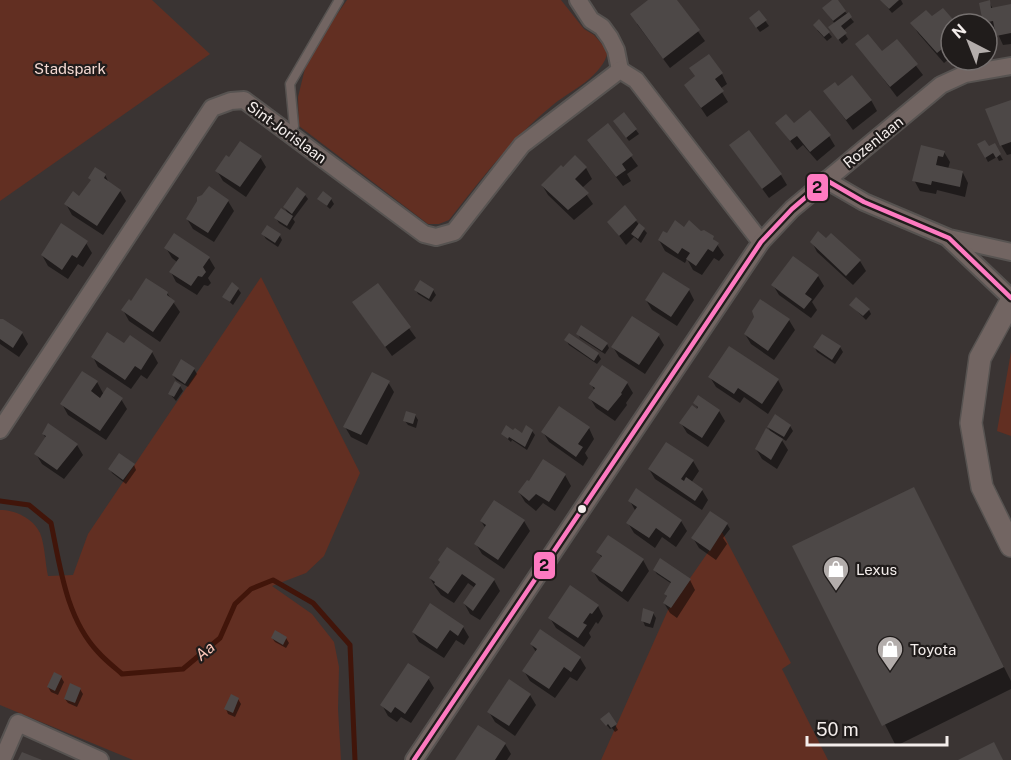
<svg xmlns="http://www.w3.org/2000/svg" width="1011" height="760" font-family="'Public Sans',sans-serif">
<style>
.green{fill:#622f22}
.shadow{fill:#0007}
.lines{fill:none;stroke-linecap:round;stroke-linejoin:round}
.stream{stroke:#41150a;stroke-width:5}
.building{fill:#4d4847}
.service-casing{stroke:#575351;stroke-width:11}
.minor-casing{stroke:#575351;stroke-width:20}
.tertiary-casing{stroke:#575351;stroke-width:24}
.service{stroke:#726562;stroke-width:8}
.minor{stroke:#726562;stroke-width:16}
.tertiary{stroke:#726562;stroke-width:21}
.bus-1-casing{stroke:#201c1b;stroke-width:9}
.bus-1{stroke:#fe7ac1;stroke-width:4.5}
.bus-dot{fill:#f4eeec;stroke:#201c1b;stroke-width:2}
.labels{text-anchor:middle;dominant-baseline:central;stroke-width:4.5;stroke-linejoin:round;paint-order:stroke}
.park-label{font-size:15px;fill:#f3d8d1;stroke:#201c1b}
.street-label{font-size:15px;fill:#f4eeec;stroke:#201c1b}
.poi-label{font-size:15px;fill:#f4eeec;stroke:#201c1b;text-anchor:start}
.water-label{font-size:16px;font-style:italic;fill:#fdc8ba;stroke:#201c1b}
.line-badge{stroke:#201c1b;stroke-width:2}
.pale-badge-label{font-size:16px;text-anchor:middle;font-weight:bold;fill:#111}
</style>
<rect width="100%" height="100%" fill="#3a3433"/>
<g class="green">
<path d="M 0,0 L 152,0 L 210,54 L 0,201 Z"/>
<path d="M 347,0 L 561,0 L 584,29 L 594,35 L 608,51 C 603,76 572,90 554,104 C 512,138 482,178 449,220 L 439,224 L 428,224 L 299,126 L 298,97 L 308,56 Z"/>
<path d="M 261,277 L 360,473 L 324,556 L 306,573 L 272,586 L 312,614 L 334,642 L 339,667 L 338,709 L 341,760 L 133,760 L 0,705 L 0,510 C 15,510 33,518 40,533 C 45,545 45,563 48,576 L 73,575 L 88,534 Z"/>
<path d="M 1011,352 L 1011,436 L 997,431 Z"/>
<path d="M 722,532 L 791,663 L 782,669 L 828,760 L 601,760 L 668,610 Z"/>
</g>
<g class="shadow">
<path d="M 650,0 L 675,0 L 705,41 L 670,68 L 637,24 Z"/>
<path d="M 835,0 L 854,22 L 843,31 L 848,39 L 842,44 L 833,32 L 835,24 L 827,13 Z"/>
<path d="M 881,0 L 901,0 L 903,4 L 892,13 Z"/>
<path d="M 989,2 L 993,9 L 1011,6 L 1011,44 L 1003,45 L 997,32 L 990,33 L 987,24 L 984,23 Z"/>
<path d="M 759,12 L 769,26 L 760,32 L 753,23 Z"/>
<path d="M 932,18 L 955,24 L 951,24 L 951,57 L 944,63 L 918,33 L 912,23 Z"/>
<path d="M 817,30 L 829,33 L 832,37 L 827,41 Z"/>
<path d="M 897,41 L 923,75 L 897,97 L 857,44 L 882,53 Z"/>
<path d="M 722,74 L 727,84 L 720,89 L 728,102 L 707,117 L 686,86 Z"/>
<path d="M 838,88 L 871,100 L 877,111 L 853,130 L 825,92 Z"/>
<path d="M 1011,102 L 1011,154 L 1007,155 L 1001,145 Z"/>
<path d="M 777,124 L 794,126 L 829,136 L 835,146 L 817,161 L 803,145 L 797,150 Z"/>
<path d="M 608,125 L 638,166 L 627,174 L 631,181 L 623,186 L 595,150 Z"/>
<path d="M 617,126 L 636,130 L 639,134 L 629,141 Z"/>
<path d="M 979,145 L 988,148 L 994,145 L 1003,160 L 999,161 L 997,157 L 988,162 Z"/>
<path d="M 731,146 L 781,175 L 787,185 L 769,198 Z"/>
<path d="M 922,147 L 944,152 L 950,162 L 948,169 L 963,173 L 968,183 L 965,197 L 937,190 L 936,194 L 920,191 L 914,180 Z"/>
<path d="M 260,157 L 266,167 L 246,197 L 223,181 L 217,171 L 230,160 Z"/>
<path d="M 575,157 L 586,168 L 592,179 L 582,188 L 593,204 L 574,220 L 548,195 L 542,185 Z"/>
<path d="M 105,175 L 109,183 L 120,191 L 126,201 L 103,235 L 72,215 L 66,204 L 80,198 Z"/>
<path d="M 305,195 L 308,199 L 293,219 L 295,222 L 290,230 L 279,223 L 276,218 L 289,216 L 285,208 Z"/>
<path d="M 319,199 L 331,199 L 334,204 L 330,209 Z"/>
<path d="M 228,201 L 234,211 L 214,242 L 193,229 L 187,219 Z"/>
<path d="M 636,221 L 647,233 L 641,243 L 634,237 L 626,245 L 609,222 Z"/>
<path d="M 685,229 L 712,237 L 724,255 L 719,261 L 714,258 L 702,275 L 693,270 L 687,259 L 685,263 L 665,251 L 659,240 Z"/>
<path d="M 263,234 L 280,236 L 282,240 L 278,247 L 266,239 Z"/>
<path d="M 812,242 L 860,261 L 866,271 L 853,285 L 817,252 Z"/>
<path d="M 86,243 L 92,253 L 83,267 L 78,264 L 68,279 L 48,266 L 42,255 Z"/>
<path d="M 166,248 L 209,258 L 215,268 L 208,278 L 211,283 L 208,286 L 204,285 L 197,295 L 176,282 L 171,272 L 177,262 L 172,258 Z"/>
<path d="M 818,276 L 824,286 L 812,302 L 817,310 L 811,318 L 779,295 L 773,285 Z"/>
<path d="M 378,285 L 416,338 L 392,356 L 360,312 Z"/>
<path d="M 238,289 L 241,293 L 233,305 L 224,297 Z"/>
<path d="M 416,290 L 433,290 L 436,295 L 431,302 L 418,294 Z"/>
<path d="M 689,290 L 694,300 L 677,326 L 652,310 L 646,300 Z"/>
<path d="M 167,293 L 180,312 L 160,342 L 129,321 L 123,310 L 131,303 Z"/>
<path d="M 851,305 L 869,310 L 871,314 L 866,320 Z"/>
<path d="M 0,320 L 22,333 L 28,344 L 19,357 L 0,344 Z"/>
<path d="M 789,320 L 795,330 L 774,360 L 751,344 L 745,334 Z"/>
<path d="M 578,334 L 607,344 L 609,348 L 605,354 L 580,338 Z"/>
<path d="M 658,335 L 664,345 L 645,374 L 619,357 L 613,347 Z"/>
<path d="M 130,338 L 152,352 L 158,363 L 147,379 L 141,375 L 131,389 L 98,367 L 93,357 L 125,345 Z"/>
<path d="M 566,340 L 598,354 L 601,359 L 597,364 L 569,345 Z"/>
<path d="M 840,347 L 843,352 L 835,364 L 817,352 L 815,348 Z"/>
<path d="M 182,361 L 194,369 L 197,374 L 188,387 L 176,380 L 173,375 Z"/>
<path d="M 710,377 L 778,380 L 783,390 L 768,414 L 744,397 L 740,403 L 716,387 Z"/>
<path d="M 97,382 L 104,395 L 121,399 L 127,409 L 106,440 L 68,415 L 62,404 Z"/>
<path d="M 388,382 L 394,392 L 367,445 L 351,437 L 345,427 Z"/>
<path d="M 627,383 L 633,393 L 626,403 L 627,405 L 615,421 L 596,408 L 590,398 L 595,391 L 591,384 Z"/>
<path d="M 180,386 L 183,391 L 176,401 L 170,394 Z"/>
<path d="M 695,403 L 719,411 L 725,421 L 708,447 L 687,433 L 681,423 L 700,413 Z"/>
<path d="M 415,415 L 418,420 L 416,428 L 408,425 L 405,421 Z"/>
<path d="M 790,426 L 793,431 L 786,441 L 780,437 L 788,450 L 777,469 L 762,459 L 756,449 L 772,434 L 768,427 Z"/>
<path d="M 589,428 L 594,439 L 585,453 L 588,458 L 583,466 L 549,442 L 543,432 Z"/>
<path d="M 532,431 L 535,435 L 527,450 L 512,440 L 511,442 L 502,434 L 522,435 Z"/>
<path d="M 43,434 L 77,445 L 83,455 L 64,479 L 42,464 L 36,454 L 46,438 Z"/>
<path d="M 544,461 L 565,475 L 571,486 L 555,511 L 543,503 L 536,511 L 525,502 L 519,492 L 529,483 Z"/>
<path d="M 693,461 L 699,471 L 691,483 L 702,490 L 708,500 L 702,510 L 655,479 L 649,469 Z"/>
<path d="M 134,465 L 136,470 L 126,484 L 112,473 L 110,469 Z"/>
<path d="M 914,489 L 1011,681 L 1011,689 L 896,746 L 794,547 Z"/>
<path d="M 637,491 L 681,521 L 687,531 L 676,547 L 662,537 L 655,548 L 634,533 L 628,523 L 636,512 L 630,501 Z"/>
<path d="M 481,521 L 524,521 L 530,531 L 504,569 L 482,554 L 476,544 L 486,529 Z"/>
<path d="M 727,524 L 730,529 L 723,538 L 727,544 L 716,560 L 699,548 L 693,538 Z"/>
<path d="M 608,537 L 643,560 L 649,571 L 628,602 L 599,581 L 593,571 L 602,558 L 598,552 Z"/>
<path d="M 441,563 L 494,580 L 500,591 L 480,620 L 470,614 L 464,603 L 475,588 L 468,583 L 454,603 L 441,595 L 436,588 L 430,578 Z"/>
<path d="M 654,570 L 690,580 L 695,590 L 677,618 L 670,613 L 664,603 L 668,598 L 665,594 L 672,584 L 657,574 Z"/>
<path d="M 598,606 L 603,616 L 598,624 L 596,622 L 589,633 L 591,637 L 584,647 L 556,628 L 550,618 Z"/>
<path d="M 653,613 L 656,618 L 653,628 L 645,626 L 643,621 Z"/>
<path d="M 463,627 L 469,637 L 464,645 L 456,640 L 444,658 L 419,642 L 413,632 Z"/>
<path d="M 540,631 L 580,658 L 586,668 L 577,681 L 570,677 L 555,698 L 530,681 L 524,671 L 536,652 L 531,644 Z"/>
<path d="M 272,638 L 286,638 L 289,643 L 286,648 L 275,642 Z"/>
<path d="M 55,674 L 61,677 L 64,682 L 58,695 L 51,692 L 48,687 Z"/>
<path d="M 428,678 L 434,688 L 411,723 L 401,717 L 397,722 L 388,716 L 382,705 Z"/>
<path d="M 80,689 L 83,694 L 77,707 L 68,703 L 65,699 Z"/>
<path d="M 530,695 L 536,705 L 515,736 L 495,722 L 489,712 Z"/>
<path d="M 238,699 L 241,704 L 235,717 L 228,714 L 226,709 Z"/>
<path d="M 609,714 L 618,730 L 615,732 L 612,728 L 610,729 L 605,723 Z"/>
<path d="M 505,744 L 511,754 L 507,760 L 457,760 Z"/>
</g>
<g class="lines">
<path class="stream" d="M 0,501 L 29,505 L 51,523 C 60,566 66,618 98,652 C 105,660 114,667 122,674 L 183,669 L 220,638 L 235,604 L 251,589 L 273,580 L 313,603 L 350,645 L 355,760"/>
</g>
<g class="building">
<path d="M 648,0 L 677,0 L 700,30 L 663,59 L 630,14 Z"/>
<path d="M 832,0 L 838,0 L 846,11 L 833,21 L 822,8 Z"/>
<path d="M 880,0 L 899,0 L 889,9 Z"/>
<path d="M 990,0 L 991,8 L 1011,4 L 1011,33 L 996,36 L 993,21 L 983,23 L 979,3 Z"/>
<path d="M 943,8 L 957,24 L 951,24 L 951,42 L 937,53 L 910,23 L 926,10 L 932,16 Z"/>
<path d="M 759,10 L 767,20 L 756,28 L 749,18 Z"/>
<path d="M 849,12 L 852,17 L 841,26 L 847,33 L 838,40 L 828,27 Z"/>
<path d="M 819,19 L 830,32 L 824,37 L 813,25 Z"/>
<path d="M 868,34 L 882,51 L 897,39 L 918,64 L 890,87 L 855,44 Z"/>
<path d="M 709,54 L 723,73 L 715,79 L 724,91 L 701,108 L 684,85 L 695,76 L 689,68 Z"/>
<path d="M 852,75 L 872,100 L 846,120 L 823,91 L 835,82 L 838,86 Z"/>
<path d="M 1011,100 L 1011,142 L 1000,146 L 985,109 Z"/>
<path d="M 810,110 L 831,135 L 810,152 L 797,136 L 790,141 L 775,123 L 786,114 L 794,123 Z"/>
<path d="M 624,112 L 637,129 L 626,138 L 613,121 Z"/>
<path d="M 608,123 L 633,155 L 622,164 L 626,170 L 616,177 L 587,140 Z"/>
<path d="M 749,130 L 782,174 L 762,189 L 729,145 Z"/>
<path d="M 985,140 L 989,146 L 995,143 L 1001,154 L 996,158 L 993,153 L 985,158 L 977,144 Z"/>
<path d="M 240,141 L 262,156 L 240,187 L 215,171 L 226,155 L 229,157 Z"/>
<path d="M 921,145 L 945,151 L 943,157 L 938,156 L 936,165 L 963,171 L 960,187 L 932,181 L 931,185 L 912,181 Z"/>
<path d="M 575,155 L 587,167 L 575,179 L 589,193 L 568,210 L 541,185 L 561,165 L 563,167 Z"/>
<path d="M 95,167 L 106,174 L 104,178 L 121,190 L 97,226 L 64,204 L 73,191 L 79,196 L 91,180 L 88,178 Z"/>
<path d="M 209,186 L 229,200 L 208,233 L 186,219 L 197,201 L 197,197 L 202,195 Z"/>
<path d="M 297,187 L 306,194 L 292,214 L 283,207 Z"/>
<path d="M 323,191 L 332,198 L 327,206 L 317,199 Z"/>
<path d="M 625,205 L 637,220 L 619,236 L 607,222 Z"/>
<path d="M 281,208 L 293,216 L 287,226 L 274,218 Z"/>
<path d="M 675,220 L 684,227 L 689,220 L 701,231 L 704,230 L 714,236 L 713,239 L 719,243 L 713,252 L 708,249 L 696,266 L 686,259 L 690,253 L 682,248 L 678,254 L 658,240 L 663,231 L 667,233 Z"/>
<path d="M 61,223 L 88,241 L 77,258 L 72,255 L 62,270 L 41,255 Z"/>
<path d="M 639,223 L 645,228 L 638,239 L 631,234 Z"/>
<path d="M 267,225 L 281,234 L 275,243 L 261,234 Z"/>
<path d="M 818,231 L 826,238 L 831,233 L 861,260 L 846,276 L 810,242 Z"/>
<path d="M 174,233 L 210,257 L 203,267 L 206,272 L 202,277 L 198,276 L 191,286 L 169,272 L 179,258 L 164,248 Z"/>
<path d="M 793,256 L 819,275 L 805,294 L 812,299 L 804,309 L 771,285 Z"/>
<path d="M 663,272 L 690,289 L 671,317 L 645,300 Z"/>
<path d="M 146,278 L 168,292 L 167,295 L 175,301 L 153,332 L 121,310 L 129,299 L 131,301 Z"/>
<path d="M 420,280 L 434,289 L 429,299 L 414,290 Z"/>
<path d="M 232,282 L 239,288 L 230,302 L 222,297 Z"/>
<path d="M 378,283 L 411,327 L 385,347 L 352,302 Z"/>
<path d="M 856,297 L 870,309 L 863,316 L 849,305 Z"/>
<path d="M 760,299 L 790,319 L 768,351 L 744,334 L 754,317 L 752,311 Z"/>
<path d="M 632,316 L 660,334 L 639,365 L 611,347 Z"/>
<path d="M 0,319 L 3,319 L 23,332 L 13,348 L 0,339 Z"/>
<path d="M 581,325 L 608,343 L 602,351 L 576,334 Z"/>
<path d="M 107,332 L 124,343 L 130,335 L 153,351 L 141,370 L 135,366 L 125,380 L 91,357 Z"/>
<path d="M 569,333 L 599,353 L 594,361 L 564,340 Z"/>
<path d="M 822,334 L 841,346 L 832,360 L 813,347 Z"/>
<path d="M 729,346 L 779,379 L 762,404 L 738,388 L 734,394 L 708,377 Z"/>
<path d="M 181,359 L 195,368 L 185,384 L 172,375 Z"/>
<path d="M 602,365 L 628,382 L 621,393 L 622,394 L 608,411 L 588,398 L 595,388 L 589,384 Z"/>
<path d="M 82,371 L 98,381 L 91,391 L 100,398 L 107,387 L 123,398 L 100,431 L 60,404 Z"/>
<path d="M 372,372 L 390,381 L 361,435 L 343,427 Z"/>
<path d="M 175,381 L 181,385 L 174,397 L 168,394 Z"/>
<path d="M 698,395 L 720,410 L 702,438 L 679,423 L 692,405 L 697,409 L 698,407 L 693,403 Z"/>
<path d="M 559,406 L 590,427 L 578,444 L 583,447 L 576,457 L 541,432 Z"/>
<path d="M 406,411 L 416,414 L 413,424 L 403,421 Z"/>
<path d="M 775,414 L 791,425 L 784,437 L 767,427 Z"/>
<path d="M 48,423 L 78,444 L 57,470 L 34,454 L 46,436 L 42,434 Z"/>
<path d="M 506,425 L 513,430 L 515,428 L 522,433 L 526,425 L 533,430 L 525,447 L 509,437 L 508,439 L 501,434 Z"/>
<path d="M 766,428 L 783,439 L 771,460 L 755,449 Z"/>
<path d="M 666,442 L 694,460 L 681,479 L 684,481 L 686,477 L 703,489 L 695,501 L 648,469 Z"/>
<path d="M 119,453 L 135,464 L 123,480 L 108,469 Z"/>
<path d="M 543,459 L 566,474 L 549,502 L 536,494 L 529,501 L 518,492 L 527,480 L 529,481 Z"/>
<path d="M 914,487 L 1004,667 L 882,726 L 792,546 Z"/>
<path d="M 636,488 L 682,520 L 670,538 L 656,528 L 649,538 L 626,523 L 637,507 L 628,501 Z"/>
<path d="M 494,500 L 525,520 L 498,560 L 474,544 L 486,525 L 480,521 Z"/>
<path d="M 710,511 L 728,523 L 710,551 L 691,538 Z"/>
<path d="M 608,535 L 644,559 L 622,592 L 591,571 L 602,556 L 596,552 Z"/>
<path d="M 447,547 L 495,579 L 473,611 L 463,603 L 476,584 L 462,574 L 448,594 L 434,584 L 435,582 L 429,578 L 440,562 L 438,560 Z"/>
<path d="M 660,558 L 691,579 L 671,608 L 663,603 L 667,596 L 664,594 L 671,582 L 653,570 Z"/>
<path d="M 570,585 L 599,605 L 592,614 L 590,613 L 583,623 L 587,625 L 578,638 L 548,618 Z"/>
<path d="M 430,603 L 464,626 L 458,636 L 450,630 L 437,649 L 412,632 Z"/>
<path d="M 643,608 L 654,612 L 650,624 L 641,621 Z"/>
<path d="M 540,629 L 581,657 L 571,672 L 564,667 L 549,689 L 522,671 L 537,649 L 530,644 Z"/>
<path d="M 275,630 L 287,637 L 283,645 L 271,638 Z"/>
<path d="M 408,663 L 430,677 L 405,714 L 395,707 L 391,713 L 380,705 Z"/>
<path d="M 54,672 L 62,676 L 55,691 L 47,687 Z"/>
<path d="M 509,679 L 531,694 L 509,726 L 487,712 Z"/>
<path d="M 70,683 L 81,688 L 75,703 L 64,699 Z"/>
<path d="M 231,694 L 239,698 L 233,713 L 224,709 Z"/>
<path d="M 609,712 L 617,724 L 611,728 L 608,724 L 606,726 L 600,719 Z"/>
<path d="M 478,725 L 506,743 L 495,760 L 455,760 Z"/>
<path d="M 994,742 L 1003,760 L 958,760 Z"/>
<path d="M 22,752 L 42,760 L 18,760 Z"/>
</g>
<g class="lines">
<g class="service-casing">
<path id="service" d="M 289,133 L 294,126 L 290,84 L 339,0"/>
</g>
<g class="minor-casing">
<g id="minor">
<path d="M 578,0 L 591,20 L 602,27 L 610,38 L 616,50 L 620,70"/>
<path d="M 826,180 L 864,202 L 949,238 L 1011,252"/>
<path d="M 949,239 L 1011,298"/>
<path d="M 0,430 L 212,108 L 231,101 L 244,100 L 424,234 L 436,237 L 454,232 L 522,145 L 620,70 L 636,80 L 761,242"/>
<path d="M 2,760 L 18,723 L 100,760"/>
<path d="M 414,760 L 761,242 L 792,209 L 941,85 L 965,74 L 1011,66"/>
</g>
</g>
<g class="tertiary-casing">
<path id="tertiary" d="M 1011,301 L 980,358 L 971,423 L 982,487 L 1011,546"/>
</g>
<use href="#service" class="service"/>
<use href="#minor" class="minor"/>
<use href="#tertiary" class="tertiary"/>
<g class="bus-1-casing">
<path id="bus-1" d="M 414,760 L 761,242 L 792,209 L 826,180 L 864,202 L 949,238 L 1011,298"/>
</g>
<use href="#bus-1" class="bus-1"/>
</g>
<defs>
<g id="shop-pin" transform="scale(1.35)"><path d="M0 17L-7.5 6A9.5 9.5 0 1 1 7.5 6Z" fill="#b3adab" stroke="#201c1b"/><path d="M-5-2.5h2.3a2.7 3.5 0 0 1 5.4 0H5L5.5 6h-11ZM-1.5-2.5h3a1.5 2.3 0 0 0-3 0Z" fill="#fff"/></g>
</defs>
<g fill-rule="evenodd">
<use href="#shop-pin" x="836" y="569"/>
<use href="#shop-pin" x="890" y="649"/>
</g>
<circle class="bus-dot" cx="582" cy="509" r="5"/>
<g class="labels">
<g class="park-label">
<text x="70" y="68">Stadspark</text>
</g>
<g class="street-label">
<text transform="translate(287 132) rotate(36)">Sint-Jorislaan</text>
<text transform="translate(873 142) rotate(-39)">Rozenlaan</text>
</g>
<g class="poi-label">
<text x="856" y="569">Lexus</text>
<text x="910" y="649">Toyota</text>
</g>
<g class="water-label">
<text transform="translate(205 651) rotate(-40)">Aa</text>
</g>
</g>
<g class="line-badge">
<rect x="806" y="173" width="23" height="29" rx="6" fill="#fe7ac1"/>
<rect x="533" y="551" width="23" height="29" rx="6" fill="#fe7ac1"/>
</g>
<g class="pale-badge-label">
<text x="817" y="193">2</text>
<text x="544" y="571">2</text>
</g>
<g transform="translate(969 42) rotate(318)"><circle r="28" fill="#201c1b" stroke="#75706f" stroke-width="1.5"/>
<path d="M0-4.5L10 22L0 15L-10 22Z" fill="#b3adab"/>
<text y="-9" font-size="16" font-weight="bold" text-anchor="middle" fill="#f4eeec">N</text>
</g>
<path d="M807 736v9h140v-9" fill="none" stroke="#f4eeec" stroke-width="3"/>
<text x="816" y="736" font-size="18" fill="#f4eeec" stroke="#201c1b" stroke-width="4.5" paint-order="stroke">50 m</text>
</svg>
